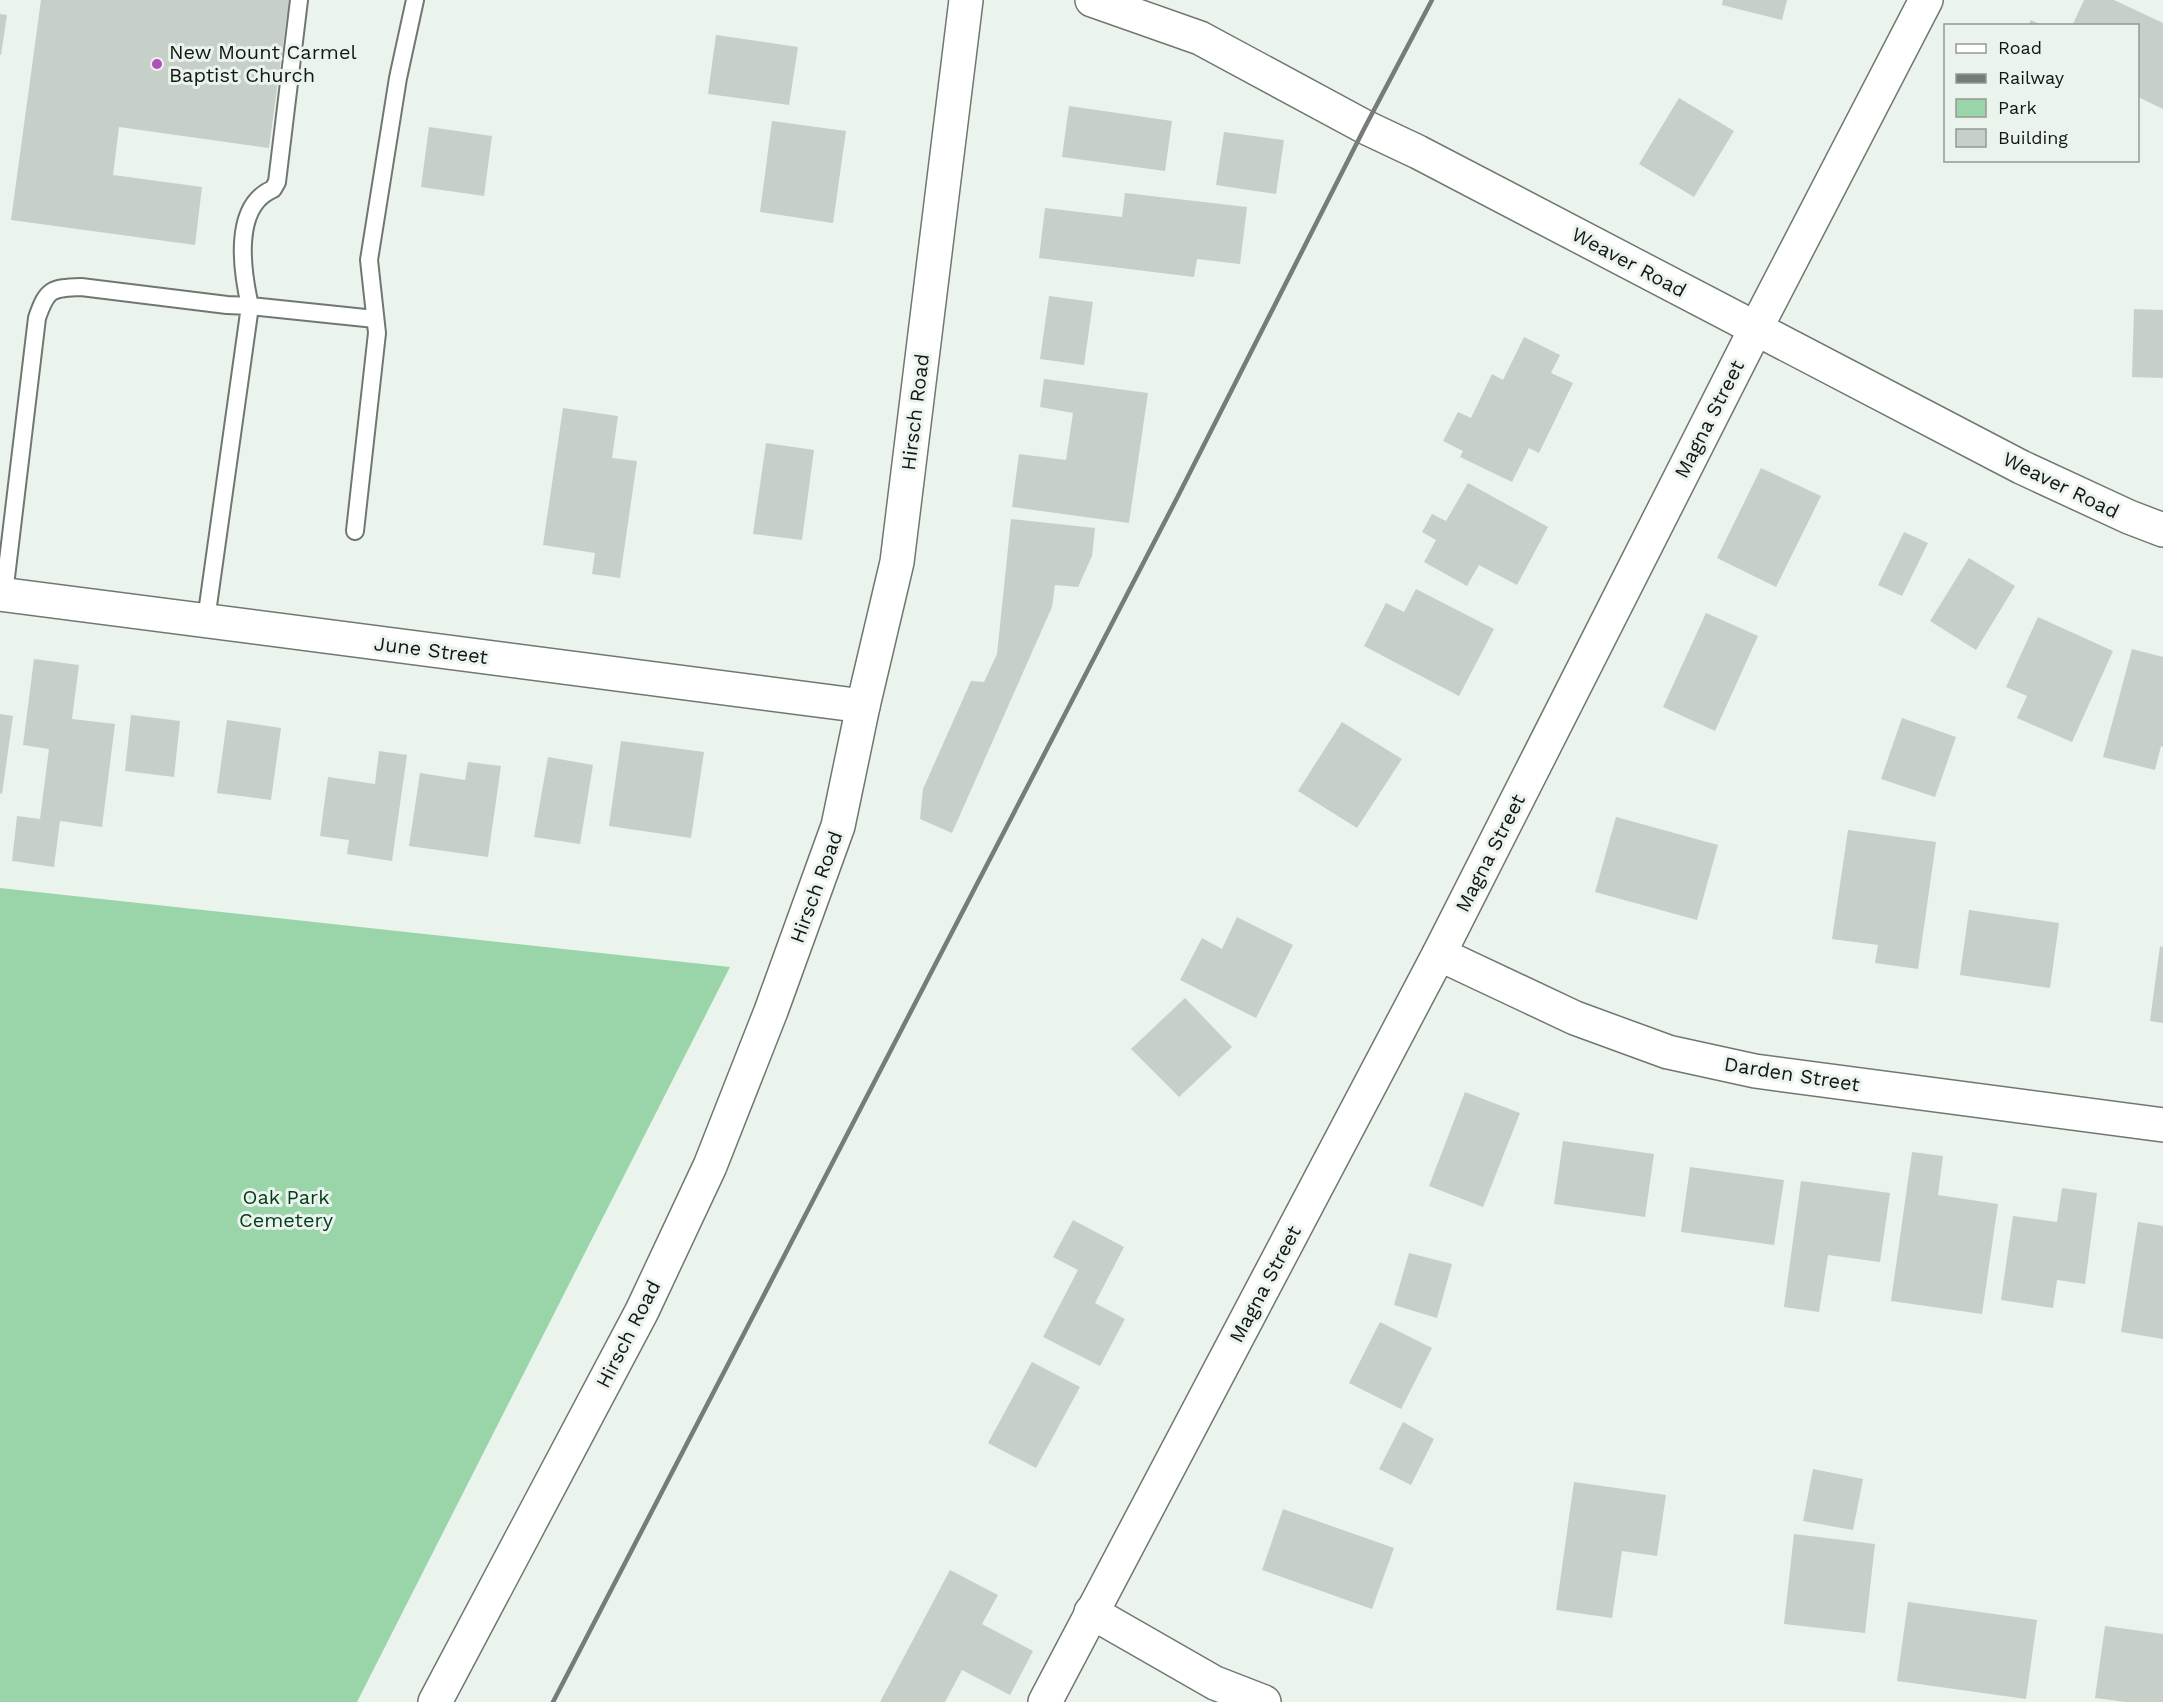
<svg xmlns="http://www.w3.org/2000/svg" width="2163" height="1702" font-family="'Work Sans',sans-serif">
<style>
.green{fill:#9ad5a9}
.building{fill:#c7cfc9}
.lines{fill:none;stroke-linecap:round;stroke-linejoin:round}
.lane-casing{stroke:#707771;stroke-width:20}
.street-casing{stroke:#707771;stroke-width:36}
.secondary-casing{stroke:#707771;stroke-width:36}
.lane{stroke:#fff;stroke-width:16}
.street{stroke:#fff;stroke-width:33}
.secondary{stroke:#fff;stroke-width:33}
.rail{stroke:#767c77;stroke-width:4.5}
.poi-dot{fill:#b050b8;stroke:#eaf3ec;stroke-width:2}
.labels{text-anchor:middle;dominant-baseline:central;stroke-width:6;stroke-linejoin:round;paint-order:stroke}
.poi-label{font-size:20px;fill:#131614;stroke:#eaf3ec;text-anchor:start}
.street-label{font-size:20px;fill:#131614;stroke:#eaf3ec}
.park-label{font-size:20px;fill:#003c1b;stroke:#eaf3ec}
</style>
<rect width="100%" height="100%" fill="#eaf3ec"/>
<path class="green" d="M 0,888 L 730,967 L 357,1702 L 0,1702 Z"/>
<g class="building">
<path d="M 41,0 L 289,0 L 269,148 L 119,127 L 113,175 L 202,187 L 195,245 L 11,220 Z"/>
<path d="M 1723,0 L 1787,0 L 1782,20 L 1722,5 Z"/>
<path d="M 2084,0 L 2114,0 L 2163,23 L 2163,109 L 2138,97 L 2138,26 L 2072,26 Z"/>
<path d="M 0,14 L 7,15 L 1,55 L 0,55 Z"/>
<path d="M 2031,20 L 2044,26 L 2028,26 Z"/>
<path d="M 716,35 L 798,47 L 789,105 L 708,94 Z"/>
<path d="M 1679,98 L 1734,131 L 1694,197 L 1639,164 Z"/>
<path d="M 1069,106 L 1172,121 L 1165,171 L 1062,157 Z"/>
<path d="M 772,121 L 846,131 L 833,223 L 760,212 Z"/>
<path d="M 429,127 L 492,136 L 484,196 L 421,187 Z"/>
<path d="M 1224,132 L 1284,140 L 1276,194 L 1216,185 Z"/>
<path d="M 1125,193 L 1247,207 L 1240,264 L 1197,259 L 1194,277 L 1039,258 L 1045,208 L 1122,217 Z"/>
<path d="M 1049,296 L 1093,302 L 1084,365 L 1040,359 Z"/>
<path d="M 2134,309 L 2163,310 L 2163,378 L 2132,377 Z"/>
<path d="M 1524,337 L 1560,355 L 1551,373 L 1573,383 L 1539,453 L 1529,448 L 1512,482 L 1460,457 L 1463,451 L 1443,441 L 1458,412 L 1471,418 L 1492,374 L 1503,380 Z"/>
<path d="M 1044,379 L 1148,393 L 1129,523 L 1012,507 L 1019,454 L 1066,460 L 1073,413 L 1040,407 Z"/>
<path d="M 563,408 L 618,416 L 612,458 L 637,461 L 620,578 L 592,574 L 595,553 L 543,545 Z"/>
<path d="M 766,443 L 814,450 L 802,540 L 753,534 Z"/>
<path d="M 1761,468 L 1821,496 L 1776,587 L 1717,558 Z"/>
<path d="M 1468,483 L 1548,527 L 1517,585 L 1479,565 L 1467,586 L 1424,562 L 1436,540 L 1422,532 L 1432,514 L 1446,521 Z"/>
<path d="M 1011,519 L 1095,528 L 1092,556 L 1078,587 L 1055,585 L 1052,607 L 952,833 L 920,819 L 923,789 L 971,681 L 984,682 L 997,654 Z"/>
<path d="M 1904,532 L 1928,543 L 1902,596 L 1878,585 Z"/>
<path d="M 1969,558 L 2015,586 L 1976,650 L 1930,621 Z"/>
<path d="M 1416,589 L 1494,629 L 1459,696 L 1364,646 L 1386,603 L 1404,612 Z"/>
<path d="M 1706,613 L 1758,636 L 1715,731 L 1663,707 Z"/>
<path d="M 2038,617 L 2113,651 L 2072,742 L 2017,718 L 2027,696 L 2006,687 Z"/>
<path d="M 2132,649 L 2163,657 L 2163,747 L 2161,746 L 2155,770 L 2103,757 Z"/>
<path d="M 34,659 L 79,665 L 72,719 L 115,724 L 102,827 L 60,821 L 54,867 L 12,861 L 17,816 L 40,819 L 49,749 L 23,745 Z"/>
<path d="M 0,714 L 13,716 L 2,794 L 0,793 Z"/>
<path d="M 131,715 L 180,721 L 174,777 L 125,771 Z"/>
<path d="M 1902,718 L 1956,737 L 1935,797 L 1881,779 Z"/>
<path d="M 227,720 L 281,728 L 271,800 L 217,793 Z"/>
<path d="M 1342,722 L 1402,759 L 1357,828 L 1298,791 Z"/>
<path d="M 621,741 L 704,752 L 691,838 L 609,826 Z"/>
<path d="M 379,751 L 407,755 L 392,861 L 347,854 L 349,840 L 320,836 L 328,777 L 375,784 Z"/>
<path d="M 548,757 L 593,765 L 580,844 L 534,837 Z"/>
<path d="M 468,762 L 501,766 L 488,857 L 409,846 L 420,773 L 465,780 Z"/>
<path d="M 1616,817 L 1718,845 L 1697,920 L 1595,892 Z"/>
<path d="M 1848,830 L 1936,842 L 1918,969 L 1875,963 L 1878,945 L 1832,939 Z"/>
<path d="M 1969,910 L 2059,923 L 2050,988 L 1960,975 Z"/>
<path d="M 1237,917 L 1293,945 L 1256,1018 L 1180,980 L 1202,938 L 1222,949 Z"/>
<path d="M 2160,946 L 2163,947 L 2163,1023 L 2150,1021 Z"/>
<path d="M 1185,998 L 1232,1047 L 1179,1097 L 1131,1049 Z"/>
<path d="M 1465,1092 L 1520,1113 L 1483,1207 L 1429,1186 Z"/>
<path d="M 1563,1141 L 1654,1154 L 1645,1217 L 1554,1204 Z"/>
<path d="M 1912,1152 L 1943,1156 L 1938,1195 L 1998,1204 L 1982,1314 L 1891,1301 Z"/>
<path d="M 1690,1167 L 1784,1180 L 1774,1245 L 1681,1232 Z"/>
<path d="M 1801,1181 L 1890,1193 L 1880,1262 L 1828,1255 L 1819,1312 L 1784,1307 Z"/>
<path d="M 2062,1188 L 2097,1193 L 2085,1284 L 2057,1280 L 2053,1308 L 2001,1300 L 2013,1216 L 2057,1222 Z"/>
<path d="M 1073,1220 L 1124,1247 L 1095,1303 L 1125,1319 L 1100,1366 L 1043,1337 L 1078,1270 L 1053,1257 Z"/>
<path d="M 2138,1222 L 2163,1226 L 2163,1339 L 2121,1332 Z"/>
<path d="M 1409,1253 L 1452,1264 L 1437,1318 L 1394,1305 Z"/>
<path d="M 1380,1322 L 1432,1348 L 1401,1409 L 1349,1383 Z"/>
<path d="M 1032,1362 L 1080,1387 L 1036,1468 L 988,1443 Z"/>
<path d="M 1403,1422 L 1434,1439 L 1411,1485 L 1379,1469 Z"/>
<path d="M 1813,1469 L 1863,1479 L 1853,1530 L 1803,1521 Z"/>
<path d="M 1574,1482 L 1666,1495 L 1657,1556 L 1622,1551 L 1612,1618 L 1556,1610 Z"/>
<path d="M 1283,1509 L 1394,1548 L 1372,1609 L 1262,1570 Z"/>
<path d="M 1794,1534 L 1875,1544 L 1865,1633 L 1784,1624 Z"/>
<path d="M 950,1570 L 998,1595 L 982,1624 L 1033,1651 L 1010,1695 L 962,1670 L 945,1702 L 880,1702 Z"/>
<path d="M 1908,1602 L 2037,1620 L 2026,1699 L 1897,1681 Z"/>
<path d="M 2105,1626 L 2163,1634 L 2163,1702 L 2126,1702 L 2095,1698 Z"/>
</g>
<g class="lines">
<g class="lane-casing">
<g id="lane">
<path d="M 299,0 L 277,182 L 273,189 C 232,206 242,271 250,306 L 375,319"/>
<path d="M 355,531 L 377,333 L 369,260 L 398,78 L 415,0"/>
<path d="M 4,594 L 37,318 C 47,289 51,288 81,287 L 227,305 L 250,306 L 206,620"/>
</g>
</g>
<g class="street-casing">
<g id="street">
<path d="M 0,594 L 863,706"/>
<path d="M 1439,954 L 1575,1018 L 1668,1052 L 1755,1071 L 2163,1125"/>
<path d="M 1091,1612 L 1215,1683 L 1264,1702"/>
<path d="M 1045,1702 L 1439,954 L 1756,328 L 1926,0"/>
</g>
</g>
<g class="secondary-casing">
<g id="secondary">
<path d="M 1092,0 L 1200,38 L 1365,127 L 1418,152 L 2021,467 L 2129,517 L 2163,530"/>
<path d="M 435,1702 L 642,1311 L 710,1166 L 771,1011 L 838,826 L 863,706 L 897,562 L 966,0"/>
</g>
</g>
<use href="#lane" class="lane"/>
<use href="#street" class="street"/>
<use href="#secondary" class="secondary"/>
<path class="rail" d="M 553,1702 L 1177,498 L 1365,127 L 1432,0"/>
</g>
<circle class="poi-dot" cx="157" cy="64" r="6"/>
<g class="labels">
<g class="poi-label">
<text x="169" y="52">New Mount Carmel<tspan x="169" dy="23">Baptist Church</tspan></text>
</g>
<g class="street-label">
<text transform="translate(1629 262) rotate(28)">Weaver Road</text>
<text transform="translate(915 412) rotate(-83)">Hirsch Road</text>
<text transform="translate(1709 419) rotate(-63)">Magna Street</text>
<text transform="translate(2061 485) rotate(26)">Weaver Road</text>
<text transform="translate(431 650) rotate(7)">June Street</text>
<text transform="translate(1490 853) rotate(-63)">Magna Street</text>
<text transform="translate(816 887) rotate(-70)">Hirsch Road</text>
<text transform="translate(1792 1074) rotate(9)">Darden Street</text>
<text transform="translate(1265 1284) rotate(-62)">Magna Street</text>
<text transform="translate(628 1334) rotate(-63)">Hirsch Road</text>
</g>
<g class="park-label">
<text x="286" y="1197">Oak Park<tspan x="286" dy="23">Cemetery</tspan></text>
</g>
</g>
<rect x="1944" y="24" width="195" height="138" fill="#eaf3ec" stroke="#949b96" stroke-width="1.5"/>
<rect x="1956" y="44" width="30" height="9" fill="#ffffff" stroke="#949b96" stroke-width="1.5"/>
<text x="1998" y="54" font-size="18" fill="#131614">Road</text>
<rect x="1956" y="74" width="30" height="9" fill="#767c77" stroke="#949b96" stroke-width="1.5"/>
<text x="1998" y="84" font-size="18" fill="#131614">Railway</text>
<rect x="1956" y="99" width="30" height="18" fill="#9ad5a9" stroke="#949b96" stroke-width="1.5"/>
<text x="1998" y="114" font-size="18" fill="#131614">Park</text>
<rect x="1956" y="129" width="30" height="18" fill="#c7cfc9" stroke="#949b96" stroke-width="1.5"/>
<text x="1998" y="144" font-size="18" fill="#131614">Building</text>
</svg>
